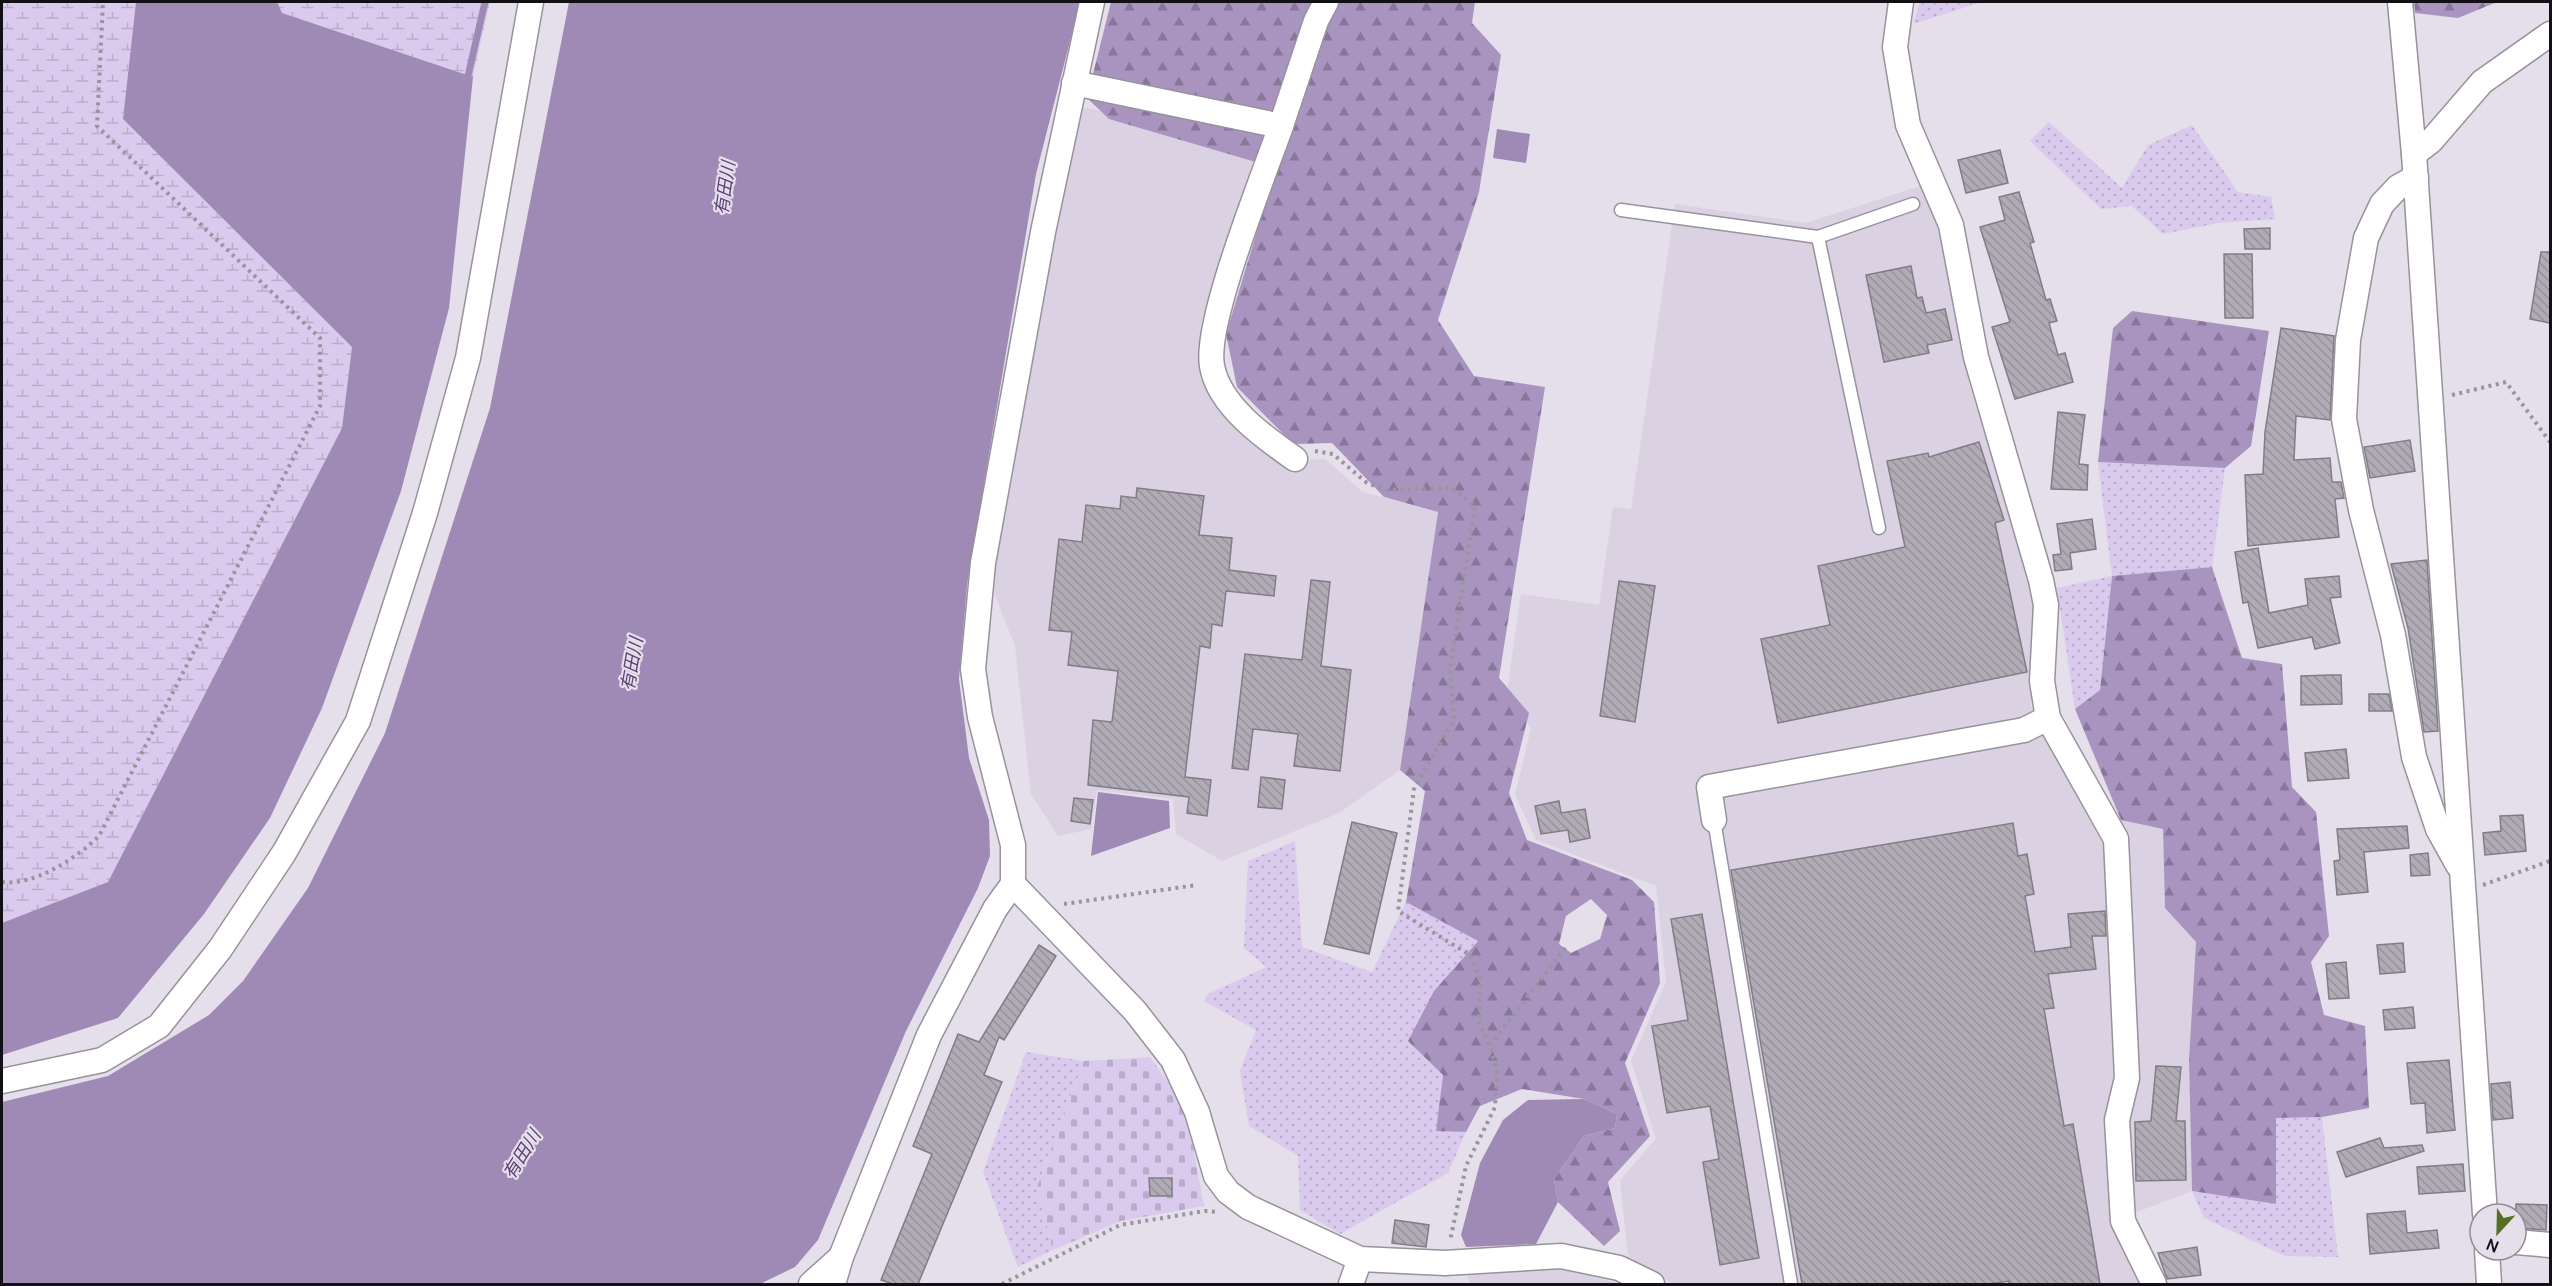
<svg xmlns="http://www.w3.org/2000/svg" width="2552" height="1286" font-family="Manrope,'Noto Sans JP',sans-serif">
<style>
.built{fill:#dad2e3}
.grass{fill:url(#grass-dots)}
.forest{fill:url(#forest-firs);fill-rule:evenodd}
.wetland{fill:url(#wetland-marsh)}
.cemetery{fill:url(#cemetery-stones)}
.water{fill:#9f8ab5}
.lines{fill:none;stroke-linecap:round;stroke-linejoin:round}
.stream{stroke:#9f8ab5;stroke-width:7}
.building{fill:url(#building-back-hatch);stroke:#817d86;stroke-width:1.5}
.service-casing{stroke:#97929c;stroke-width:15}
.minor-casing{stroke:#97929c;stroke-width:27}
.path{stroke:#98959d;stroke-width:4;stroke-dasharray:3 4.5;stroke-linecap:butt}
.service{stroke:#fff;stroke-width:12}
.minor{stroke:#fff;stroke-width:24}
.labels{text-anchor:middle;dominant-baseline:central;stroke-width:4.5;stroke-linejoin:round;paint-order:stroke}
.water-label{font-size:18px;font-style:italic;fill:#5c3f77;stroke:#e4dfea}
</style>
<defs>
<pattern id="grass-dots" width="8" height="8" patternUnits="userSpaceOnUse" patternTransform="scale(1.5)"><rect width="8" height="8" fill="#dacaed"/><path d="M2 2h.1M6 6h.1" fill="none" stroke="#baacca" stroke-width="1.8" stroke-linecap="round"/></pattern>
<pattern id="forest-firs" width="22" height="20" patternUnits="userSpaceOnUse" patternTransform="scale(1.5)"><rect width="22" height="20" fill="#a994c0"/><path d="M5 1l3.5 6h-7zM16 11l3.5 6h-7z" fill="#88779b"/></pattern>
<pattern id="wetland-marsh" width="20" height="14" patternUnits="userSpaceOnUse" patternTransform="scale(1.5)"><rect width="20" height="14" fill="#dacaed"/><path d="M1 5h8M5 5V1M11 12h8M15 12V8" fill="none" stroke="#baacca"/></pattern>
<pattern id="cemetery-stones" width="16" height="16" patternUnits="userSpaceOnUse" patternTransform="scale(1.5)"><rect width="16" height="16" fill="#dacaed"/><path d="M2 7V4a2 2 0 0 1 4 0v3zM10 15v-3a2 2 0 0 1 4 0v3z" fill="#baacca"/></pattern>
<pattern id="building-back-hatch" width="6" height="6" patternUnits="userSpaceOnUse" patternTransform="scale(1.5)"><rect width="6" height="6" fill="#b0abb5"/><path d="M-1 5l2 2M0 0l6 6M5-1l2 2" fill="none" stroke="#96929b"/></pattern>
</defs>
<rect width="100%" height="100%" fill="#e4dfea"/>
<g class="built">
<path d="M 1080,107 L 1260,140 L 1201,323 L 1200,379 L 1277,462 L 1325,459 L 1363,492 L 1438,512 L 1400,770 L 1339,813 L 1222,861 L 1176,834 L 1173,799 L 1097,790 L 1091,829 L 1058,836 L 1031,794 L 1015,646 L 992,588 L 1054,224 Z"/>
<path d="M 1920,186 L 1947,243 L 1970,387 L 2035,598 L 2031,706 L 2109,838 L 2121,1066 L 2105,1117 L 2112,1227 L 2141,1284 L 1672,1284 L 1628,1256 L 1620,1180 L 1656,1139 L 1631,1061 L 1666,982 L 1656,886 L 1536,840 L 1515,795 L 1531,728 L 1506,697 L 1521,594 L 1599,605 L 1613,507 L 1631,509 L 1675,204 L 1806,223 Z"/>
<path d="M 2121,820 L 2163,829 L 2165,908 L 2196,942 L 2189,1059 L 2192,1191 L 2129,1215 L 2123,1121 L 2132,1088 Z"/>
<path d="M 1563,1269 L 1621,1284 L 1470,1284 L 1467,1274 Z"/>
</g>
<g class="grass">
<path d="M 1920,2 L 1982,2 L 1913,24 Z"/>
<path d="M 2049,122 L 2122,188 L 2148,145 L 2192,125 L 2238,192 L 2271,197 L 2275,219 L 2218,223 L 2163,234 L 2132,206 L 2101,209 L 2030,141 Z"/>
<path d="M 2098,462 L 2225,468 L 2212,567 L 2112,576 L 2100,690 L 2075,709 L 2057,588 L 2112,576 Z"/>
<path d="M 1295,841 L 1302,947 L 1372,972 L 1406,902 L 1478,940 L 1434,992 L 1443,1075 L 1437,1131 L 1466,1132 L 1448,1173 L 1340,1234 L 1300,1210 L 1298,1156 L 1249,1126 L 1240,1071 L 1256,1030 L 1204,1001 L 1208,994 L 1266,967 L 1244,948 L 1248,861 Z"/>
<path d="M 1026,1052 L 1084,1061 L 1037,1187 L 1053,1250 L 1018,1267 L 983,1172 Z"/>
<path d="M 2322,1117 L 2338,1257 L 2285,1256 L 2204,1218 L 2192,1191 L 2276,1204 L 2276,1118 Z"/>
</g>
<g class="forest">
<path d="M 1111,2 L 1475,2 L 1472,23 L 1501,55 L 1479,192 L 1438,320 L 1474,376 L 1545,387 L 1499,678 L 1529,713 L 1509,793 L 1527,840 L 1632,880 L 1654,902 L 1660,983 L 1625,1063 L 1650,1136 L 1608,1182 L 1620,1231 L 1604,1246 L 1558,1202 L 1554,1179 L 1584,1136 L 1615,1128 L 1617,1114 L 1584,1099 L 1522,1089 L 1480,1106 L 1466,1132 L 1436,1131 L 1443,1075 L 1408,1041 L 1434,991 L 1478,941 L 1406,902 L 1425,791 L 1400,770 L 1438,512 L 1384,497 L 1332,443 L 1293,444 L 1237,387 L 1226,334 L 1276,168 L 1109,119 L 1087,98 ZM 1591,899 L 1607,915 L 1600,939 L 1571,953 L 1559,944 L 1566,916 Z"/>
<path d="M 2414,2 L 2497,2 L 2458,18 L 2415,13 Z"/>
<path d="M 2132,311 L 2269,331 L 2251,446 L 2225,468 L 2098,462 L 2113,328 Z"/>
<path d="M 2212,567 L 2242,658 L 2282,664 L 2292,787 L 2316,812 L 2329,936 L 2311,962 L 2324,1015 L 2365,1026 L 2369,1108 L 2322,1117 L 2276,1118 L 2276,1204 L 2192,1191 L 2189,1059 L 2196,942 L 2165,908 L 2163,829 L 2121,820 L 2075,709 L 2100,690 L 2112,576 Z"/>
</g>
<g class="wetland">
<path d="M 2,2 L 136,2 L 123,119 L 352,347 L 342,428 L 108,882 L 2,923 Z"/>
<path d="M 277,2 L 490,2 L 473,77 L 281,13 Z"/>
</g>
<path class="cemetery" d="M 1150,1057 L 1186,1108 L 1204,1206 L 1121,1221 L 1053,1250 L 1037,1187 L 1084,1061 Z"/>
<g class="water">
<path d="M 136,2 L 277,2 L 282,13 L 473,77 L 449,308 L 401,491 L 322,708 L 270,818 L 204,914 L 118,1018 L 2,1055 L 2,923 L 108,882 L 342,428 L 352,347 L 123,119 Z"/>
<path d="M 569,2 L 1080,2 L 1036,174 L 967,585 L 959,679 L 969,758 L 989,820 L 990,856 L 978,888 L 906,1031 L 818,1240 L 795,1267 L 760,1284 L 2,1284 L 2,1102 L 108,1076 L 209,1015 L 243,981 L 308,888 L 385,733 L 490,408 Z"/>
<path d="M 1497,129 L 1530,134 L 1526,163 L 1493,158 Z"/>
<path d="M 1098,792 L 1169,801 L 1170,828 L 1091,856 Z"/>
<path d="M 1584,1099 L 1617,1114 L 1615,1128 L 1584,1136 L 1554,1179 L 1558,1202 L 1536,1244 L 1466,1247 L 1461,1235 L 1480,1163 L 1503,1120 L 1528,1100 Z"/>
</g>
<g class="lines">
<path class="stream" d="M 468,76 L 485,2"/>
</g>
<g class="building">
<path d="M 2000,150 L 2008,183 L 1966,193 L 1958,160 Z"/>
<path d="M 2019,192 L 2034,242 L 2030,243 L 2046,300 L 2050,299 L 2057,321 L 2049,323 L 2058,355 L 2065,353 L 2073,382 L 2015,399 L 1992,327 L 2010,322 L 1980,227 L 2005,220 L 1999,197 Z"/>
<path d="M 2270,228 L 2270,249 L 2245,249 L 2244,229 Z"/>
<path d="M 2541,252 L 2550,252 L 2550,323 L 2530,319 Z"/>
<path d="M 2224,254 L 2252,254 L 2253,318 L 2225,318 Z"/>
<path d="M 1911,266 L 1917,298 L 1922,297 L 1926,313 L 1945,309 L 1952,340 L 1927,345 L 1929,353 L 1884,362 L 1866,275 Z"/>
<path d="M 2281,328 L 2334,336 L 2330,420 L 2296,416 L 2294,460 L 2330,458 L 2332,482 L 2341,482 L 2344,498 L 2335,499 L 2339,537 L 2248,546 L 2245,475 L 2263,474 L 2265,432 Z"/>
<path d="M 2058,412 L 2085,415 L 2079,464 L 2088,465 L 2087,490 L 2051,489 Z"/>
<path d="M 2410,440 L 2415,471 L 2370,478 L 2364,447 Z"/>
<path d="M 1979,442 L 2004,520 L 1995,523 L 2027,672 L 1778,723 L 1761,639 L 1830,625 L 1818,566 L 1905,547 L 1887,461 L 1928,453 L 1929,457 Z"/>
<path d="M 1137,488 L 1204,496 L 1199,535 L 1232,538 L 1229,570 L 1276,576 L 1274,596 L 1226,591 L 1222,626 L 1212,624 L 1210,648 L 1200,646 L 1185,777 L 1211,780 L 1207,816 L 1187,813 L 1189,797 L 1088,785 L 1093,720 L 1112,722 L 1118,671 L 1068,665 L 1072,632 L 1049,630 L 1059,539 L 1082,542 L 1086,505 L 1120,509 L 1121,496 L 1136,498 Z"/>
<path d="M 2092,519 L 2096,549 L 2070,553 L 2072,569 L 2055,571 L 2053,555 L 2061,554 L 2057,524 Z"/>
<path d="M 2258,548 L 2269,613 L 2308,605 L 2305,579 L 2339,576 L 2341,597 L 2330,598 L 2340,643 L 2315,649 L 2312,637 L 2258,648 L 2248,602 L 2243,603 L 2235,552 Z"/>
<path d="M 2427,560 L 2438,731 L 2424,732 L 2408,628 L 2391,564 Z"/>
<path d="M 1311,580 L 1330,582 L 1321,666 L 1351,670 L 1340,771 L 1294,766 L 1298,734 L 1253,729 L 1248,770 L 1232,768 L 1245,654 L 1302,660 Z"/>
<path d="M 1619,581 L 1655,586 L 1635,722 L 1600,716 Z"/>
<path d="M 2330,675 L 2341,675 L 2342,704 L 2301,705 L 2301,676 Z"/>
<path d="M 2369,694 L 2389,694 L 2392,711 L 2369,711 Z"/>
<path d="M 2346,749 L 2349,778 L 2308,781 L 2305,753 Z"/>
<path d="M 1261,777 L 1285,780 L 1282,809 L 1258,807 Z"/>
<path d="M 1074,798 L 1093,800 L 1090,824 L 1071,821 Z"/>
<path d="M 1559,801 L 1561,813 L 1585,809 L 1590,838 L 1570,842 L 1568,830 L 1541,834 L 1535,806 Z"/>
<path d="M 2523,815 L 2526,851 L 2485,855 L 2483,833 L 2501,831 L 2500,816 Z"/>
<path d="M 1352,822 L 1397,833 L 1369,954 L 1324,944 Z"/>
<path d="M 2013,823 L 2018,856 L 2027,854 L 2034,894 L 2025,896 L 2035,952 L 2071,947 L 2068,914 L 2105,911 L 2106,936 L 2092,936 L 2096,969 L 2048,974 L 2054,1008 L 2044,1009 L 2064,1126 L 2073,1124 L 2100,1284 L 2009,1284 L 2009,1281 L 1988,1284 L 1802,1284 L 1731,870 Z"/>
<path d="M 2407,826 L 2409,848 L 2364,852 L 2368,892 L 2337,895 L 2334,861 L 2340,860 L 2337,829 Z"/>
<path d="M 2428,853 L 2430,875 L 2411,876 L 2410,855 Z"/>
<path d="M 1702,914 L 1759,1258 L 1720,1265 L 1703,1162 L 1719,1159 L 1710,1106 L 1667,1113 L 1652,1026 L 1688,1020 L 1671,919 Z"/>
<path d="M 2403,943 L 2405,972 L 2380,974 L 2377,945 Z"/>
<path d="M 1039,945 L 1056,956 L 1004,1040 L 999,1037 L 984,1075 L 1002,1082 L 918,1284 L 893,1284 L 881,1280 L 932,1154 L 913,1146 L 958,1034 L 979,1042 Z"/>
<path d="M 2346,962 L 2349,998 L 2329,999 L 2326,964 Z"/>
<path d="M 2413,1007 L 2415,1028 L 2385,1030 L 2383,1010 Z"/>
<path d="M 2449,1060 L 2455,1130 L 2427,1133 L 2425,1103 L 2411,1104 L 2407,1063 Z"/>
<path d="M 2156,1066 L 2181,1067 L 2176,1121 L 2185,1121 L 2186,1180 L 2136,1181 L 2135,1122 L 2151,1121 Z"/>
<path d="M 2510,1082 L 2513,1118 L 2493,1120 L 2491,1084 Z"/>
<path d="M 2380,1138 L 2384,1148 L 2422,1145 L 2424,1151 L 2346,1177 L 2337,1152 Z"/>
<path d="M 2463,1164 L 2465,1191 L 2419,1194 L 2417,1167 Z"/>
<path d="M 1149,1178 L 1172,1178 L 1172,1196 L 1150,1196 Z"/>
<path d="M 2516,1204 L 2547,1205 L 2546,1230 L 2516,1228 Z"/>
<path d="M 2405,1211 L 2407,1233 L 2437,1230 L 2439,1248 L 2370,1254 L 2367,1214 Z"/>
<path d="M 1395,1220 L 1429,1225 L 1426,1247 L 1392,1243 Z"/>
<path d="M 2197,1247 L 2201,1275 L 2167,1279 L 2158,1253 Z"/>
</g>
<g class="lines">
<g class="service-casing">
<g id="service">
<path d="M 1621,210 L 1818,237 L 1913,204"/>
<path d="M 1818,237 L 1879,528"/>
<path d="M 1714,820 L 1791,1284"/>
</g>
</g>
<g class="minor-casing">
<g id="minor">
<path d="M 1901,2 L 1895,47 L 1908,125 L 1951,225 L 1976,357 L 2041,580 L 2046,605 L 2042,681 L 2048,718 L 2116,839 L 2127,1078 L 2117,1120 L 2123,1221 L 2154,1284"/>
<path d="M 2400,2 L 2414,154 L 2485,1214"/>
<path d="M 1074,83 L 1281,126 L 1316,21 L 1326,2"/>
<path d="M 1281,126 C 1264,175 1204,322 1212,366 C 1219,406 1265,438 1295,459"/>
<path d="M 2414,154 L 2431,141 L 2482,82 L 2550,34"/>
<path d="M 2416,177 L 2398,187 L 2382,204 L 2366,238 L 2348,340 L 2344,419 L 2361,510 L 2393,635 L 2414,757 L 2438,829 L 2458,865"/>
<path d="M 1714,820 L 1709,787 L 2024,730 L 2048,718"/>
<path d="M 1013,884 L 1135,1011 L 1173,1060 L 1197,1112 L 1216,1176 L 1228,1192 L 1248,1207 L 1360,1259 L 1445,1263 L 1561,1256 L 1619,1268 L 1652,1284"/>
<path d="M 2,1081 L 102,1060 L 159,1026 L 220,949 L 284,853 L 358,721 L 425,513 L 468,358 L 531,2"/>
<path d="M 2516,1242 L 2550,1245"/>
<path d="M 2487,1250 L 2489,1284"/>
<path d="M 811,1284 L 840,1258"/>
<path d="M 833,1284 L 841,1257 L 929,1035 L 995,909 L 1013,884 L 1013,845 L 980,717 L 973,669 L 983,563 L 1043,232 L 1092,2"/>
<path d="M 1351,1284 L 1360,1259"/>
</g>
</g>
<g class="path">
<path d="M 2452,395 L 2506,382 L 2550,442"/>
<path d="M 1315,451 L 1333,454 L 1367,483 L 1387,490 L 1452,488 L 1475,506 L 1450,669 L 1454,719 L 1414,789 L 1398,911 L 1470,955 L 1480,978 L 1479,1024 L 1490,1045 L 1497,1071 L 1495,1107 L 1466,1166 L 1450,1241"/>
<path d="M 2,882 C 34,886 77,858 99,836 L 320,406 L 320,338 L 97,126 L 103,2"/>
<path d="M 2483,885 L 2550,861"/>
<path d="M 1064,904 L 1197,885"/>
<path d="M 1490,1045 L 1567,946"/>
<path d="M 1002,1284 L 1120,1225 L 1205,1211 L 1217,1212"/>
</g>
<use href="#service" class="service"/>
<use href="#minor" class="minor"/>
</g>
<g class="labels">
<g class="water-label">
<text transform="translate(724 188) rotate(-82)">有田川</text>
<text transform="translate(631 664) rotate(-80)">有田川</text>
<text transform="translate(521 1154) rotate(-58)">有田川</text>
</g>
</g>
<rect width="2552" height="1286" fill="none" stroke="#121014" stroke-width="6"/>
<g transform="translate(2498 1232) rotate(202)"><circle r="28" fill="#e4dfea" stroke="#908c94" stroke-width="1.5"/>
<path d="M0-4.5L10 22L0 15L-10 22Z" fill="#557024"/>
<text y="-9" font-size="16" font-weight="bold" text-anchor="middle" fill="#121014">N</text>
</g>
</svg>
